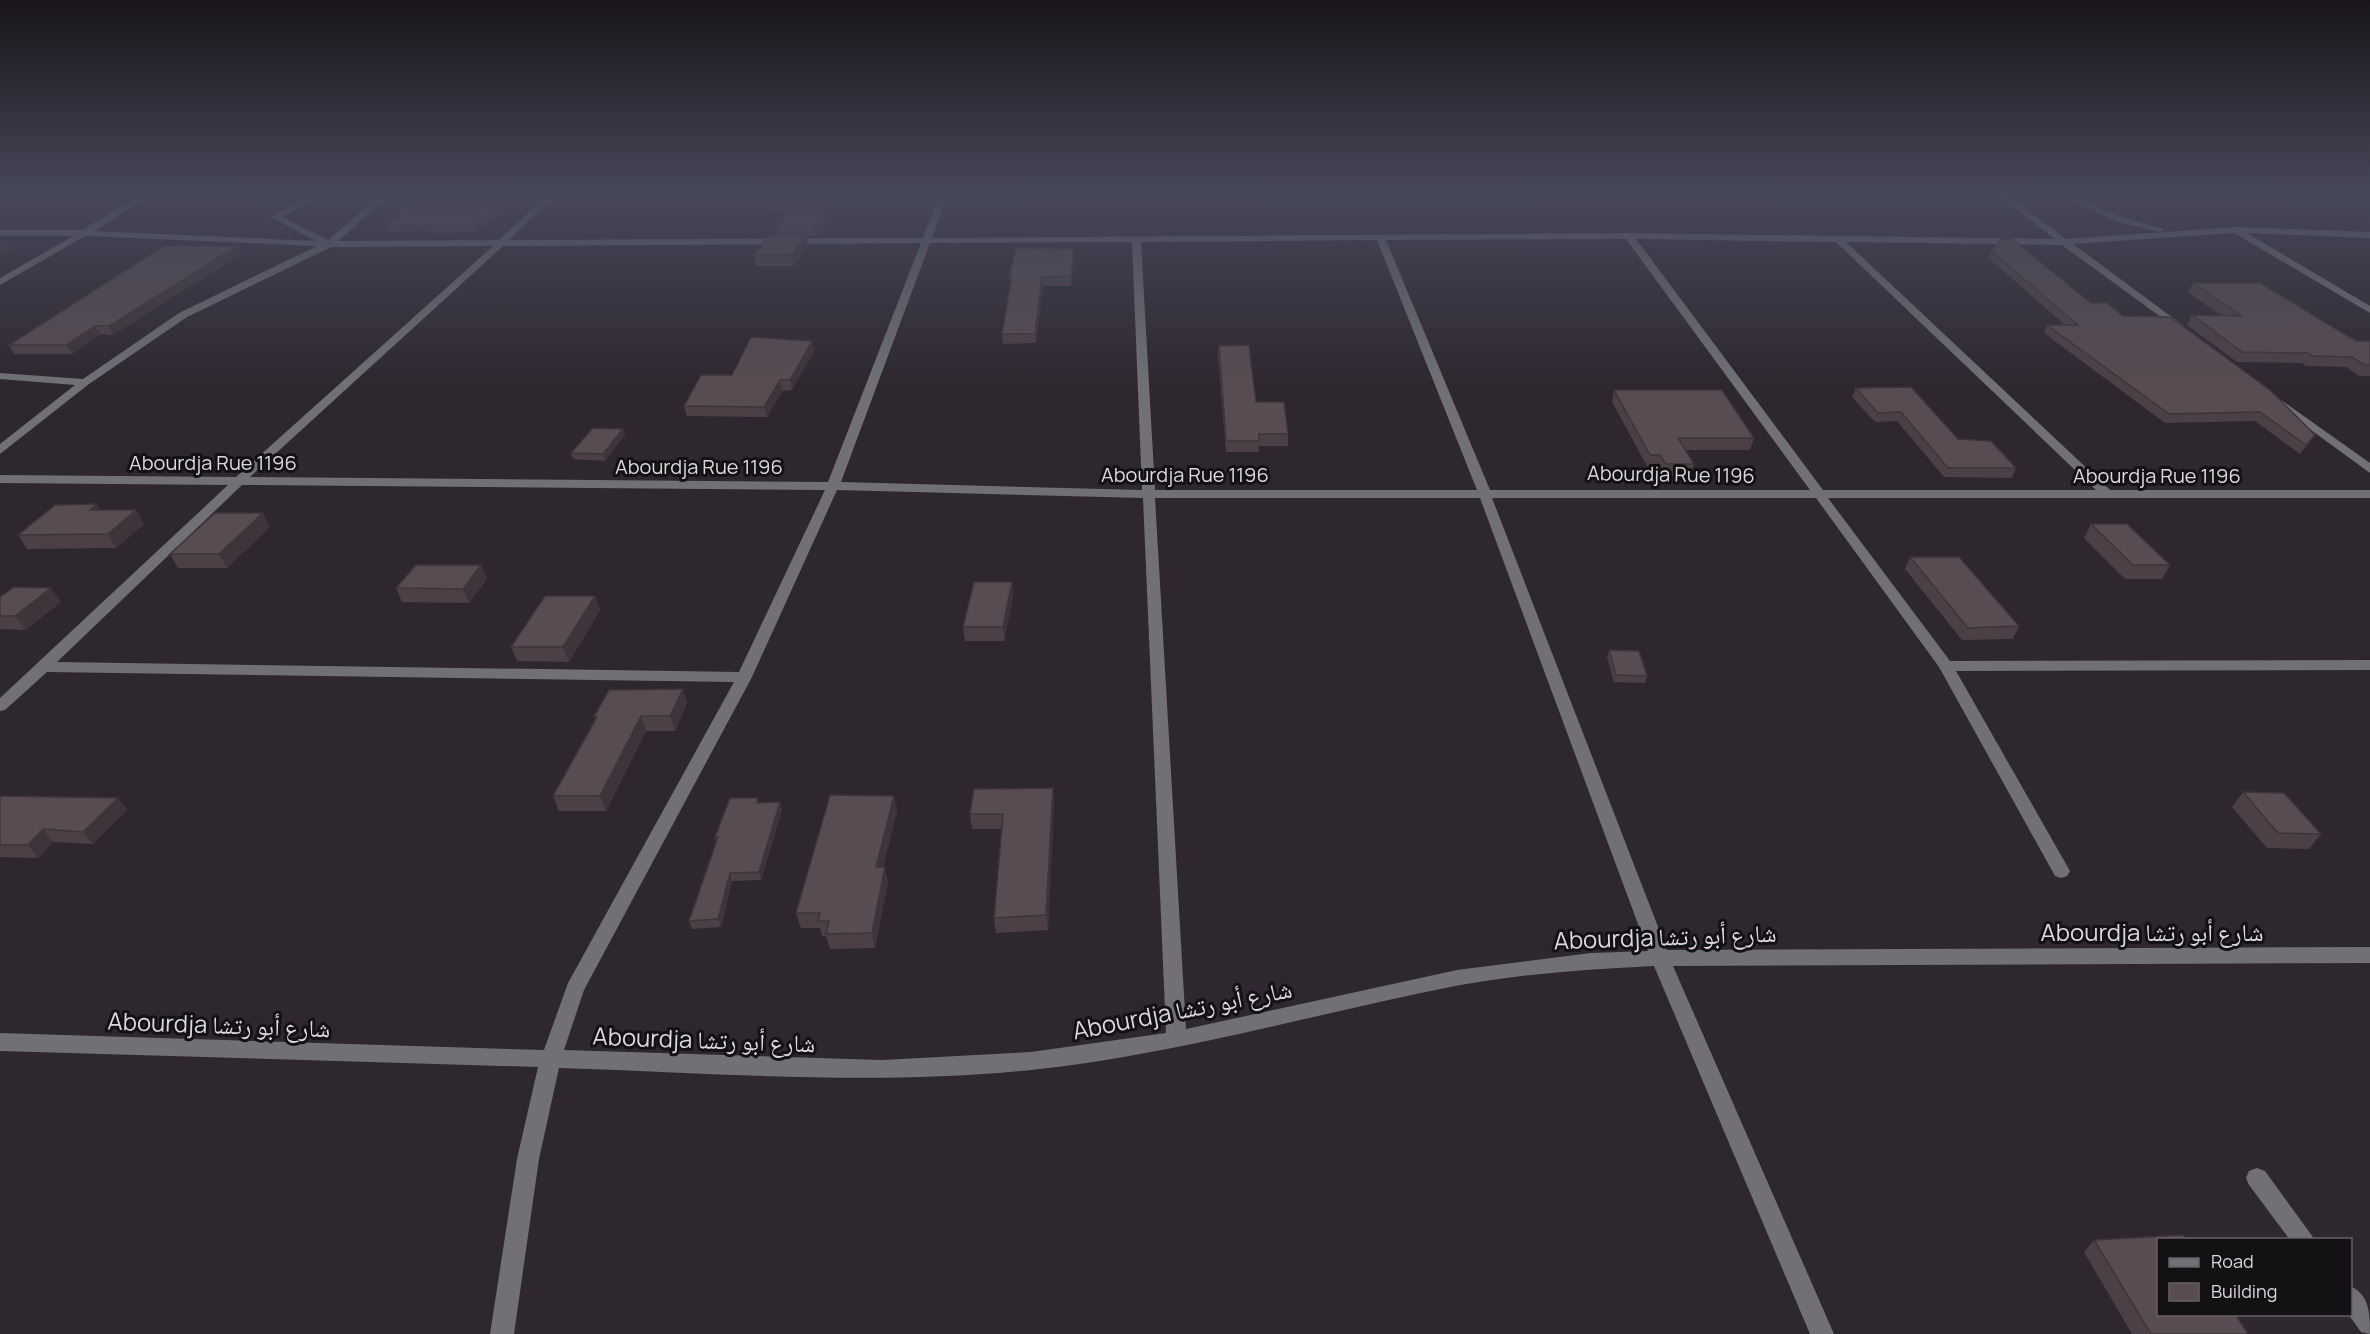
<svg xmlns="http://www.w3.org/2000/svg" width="2370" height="1334" font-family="Manrope,'Noto Naskh Arabic',sans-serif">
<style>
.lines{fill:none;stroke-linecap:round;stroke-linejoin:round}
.minor{fill:#707076;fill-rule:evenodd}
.wall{fill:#4c4046}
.shaded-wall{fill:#3e3439}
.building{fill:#584b51;stroke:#3e3439;stroke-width:1.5}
.labels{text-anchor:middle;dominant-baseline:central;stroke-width:6;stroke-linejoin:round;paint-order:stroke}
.street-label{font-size:20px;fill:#dcd8de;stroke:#141115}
.near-street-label{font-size:24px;fill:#dcd8de;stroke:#141115}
</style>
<rect width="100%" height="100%" fill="#2e2730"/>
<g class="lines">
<g class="minor">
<path d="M 138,197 L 149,197 L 94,231 L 316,241 L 271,217 L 307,197 L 318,197 L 282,217 L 328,240 L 378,197 L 388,197 L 338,241 L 499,240 L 545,197 L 554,197 L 509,240 L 923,238 L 939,197 L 947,197 L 932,238 L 1629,233 L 2055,239 L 2000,197 L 2010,197 L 2066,239 L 2236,227 L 2370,232 L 2370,238 L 2247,233 L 2370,306 L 2370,313 L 2234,233 L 2073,244 L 2184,326 L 2184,330 L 2180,331 L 2062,245 L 1846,242 L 2110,490 L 2370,490 L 2370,498 L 1828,498 L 1950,661 L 2370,660 L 2370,670 L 1956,671 L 2070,871 L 2067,876 L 2061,878 L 2055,876 L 1939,667 L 1816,498 L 1492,498 L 1667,950 L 2370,947 L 2370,963 L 1673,966 L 1834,1334 L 1810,1334 L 1654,966 C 1588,969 1520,974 1455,986 C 1313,1014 1175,1055 1031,1070 C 874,1086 715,1073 559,1068 L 539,1159 L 514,1334 L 490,1334 L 517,1159 L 538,1067 L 0,1051 L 0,1033 L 544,1050 L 568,983 L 734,682 L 47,672 L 5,710 L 0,711 L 0,698 L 228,485 L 0,483 L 0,475 L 236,477 L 493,246 L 331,247 L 187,317 L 89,384 L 0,454 L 0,444 L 75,385 L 0,379 L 0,373 L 83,379 L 179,313 L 317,246 L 85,236 L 0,285 L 0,278 L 73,236 L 0,236 L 0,230 L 82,230 ZM 1626,239 L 1810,490 L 1490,490 L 1386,240 ZM 1636,239 L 1836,242 L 2096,490 L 1823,490 ZM 1377,240 L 1477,490 L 1155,490 L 1141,242 ZM 1132,242 L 1142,490 L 841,482 L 930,243 ZM 921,243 L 828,482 L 250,477 L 503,246 ZM 242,485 L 825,490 L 739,672 L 57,662 ZM 837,490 L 1143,498 L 1166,1033 L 1031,1052 L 882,1060 L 564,1050 L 584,990 L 752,677 ZM 1155,498 L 1480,498 L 1648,951 L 1591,953 L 1457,970 L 1186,1029 Z"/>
<path d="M 2064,197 L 2076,197 L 2124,218 L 2164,229 L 2160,232 L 2118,222 Z"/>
<path d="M 2274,395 L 2370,463 L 2370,473 L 2270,400 L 2270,396 Z"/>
<path d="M 2257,1168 L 2265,1171 L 2315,1240 L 2290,1240 L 2249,1185 L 2246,1178 L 2249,1171 Z"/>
<path d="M 2350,1286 C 2370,1295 2370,1314 2370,1334 L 2361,1332 L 2348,1314 L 2350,1314 Z"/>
</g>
</g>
<g class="wall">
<path d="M 518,197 L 477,232 L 432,233 L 432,231 L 388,232 L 386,225 Z"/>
<path d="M 736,197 L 841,197 L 837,206 L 815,236 L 806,236 L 808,246 L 793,266 L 756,266 L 754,255 L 778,236 L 777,228 L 787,215 L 736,199 Z"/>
<path d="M 1991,251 L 2091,303 L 2123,316 L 2315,435 L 2309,443 L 2300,454 L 2255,421 L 2165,423 L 2044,333 L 2047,325 L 2065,325 L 1989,258 Z"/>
<path d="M 241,254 L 113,335 L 100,334 L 72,354 L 14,354 L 9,345 Z"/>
<path d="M 1074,257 L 1071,286 L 1043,286 L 1036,343 L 1003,344 L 1002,334 L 1010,285 L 1009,276 Z"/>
<path d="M 2193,283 L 2356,341 L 2370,341 L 2370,376 L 2359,376 L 2346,367 L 2306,366 L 2302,363 L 2237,362 L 2187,325 L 2192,315 L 2222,316 L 2188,292 Z"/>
<path d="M 812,341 L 814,351 L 792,390 L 782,391 L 767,417 L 687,416 L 684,406 L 732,375 Z"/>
<path d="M 1219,346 L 1256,402 L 1288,434 L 1288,446 L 1259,446 L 1259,452 L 1226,452 L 1218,356 Z"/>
<path d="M 1856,388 L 2016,468 L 2012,478 L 1944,477 L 1897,421 L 1875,422 L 1852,397 Z"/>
<path d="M 1614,390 L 1754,438 L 1750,450 L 1685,450 L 1694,464 L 1691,476 L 1662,476 L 1657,467 L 1647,466 L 1612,402 Z"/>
<path d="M 623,429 L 625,435 L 605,461 L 573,459 L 571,453 Z"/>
<path d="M 101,510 L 144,524 L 116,548 L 27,549 L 18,535 Z"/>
<path d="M 2091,524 L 2170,565 L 2162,579 L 2125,579 L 2084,538 Z"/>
<path d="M 270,527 L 227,568 L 178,568 L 170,554 Z"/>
<path d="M 1910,557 L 2019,626 L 2013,639 L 1962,640 L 1905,569 Z"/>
<path d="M 481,565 L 487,579 L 469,603 L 402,602 L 396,588 Z"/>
<path d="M 1012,582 L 1013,596 L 1004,641 L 965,641 L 963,627 Z"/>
<path d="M 595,596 L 600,610 L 569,662 L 517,661 L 511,647 Z"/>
<path d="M 0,597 L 61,602 L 25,630 L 0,629 Z"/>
<path d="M 1609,650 L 1647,676 L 1645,683 L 1614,682 L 1607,657 Z"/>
<path d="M 683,689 L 687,703 L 675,731 L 646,731 L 606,811 L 559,811 L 553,796 L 595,719 L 594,717 Z"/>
<path d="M 2243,792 L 2321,834 L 2309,849 L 2267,848 L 2232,807 Z"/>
<path d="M 0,796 L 118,798 L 127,810 L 93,844 L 53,842 L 38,858 L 0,857 Z"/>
<path d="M 894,796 L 897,811 L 883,867 L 888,882 L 875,948 L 830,949 L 826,936 L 822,936 L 820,928 L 801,928 L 796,913 Z"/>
<path d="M 760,802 L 780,802 L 782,810 L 761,880 L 732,881 L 721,927 L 692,929 L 689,921 L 716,842 L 715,837 Z"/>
<path d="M 1054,803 L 1048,930 L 996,933 L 994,918 L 1002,829 L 972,829 L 970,814 Z"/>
<path d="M 2094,1240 L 2248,1334 L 2132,1334 L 2084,1252 Z"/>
</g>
<g class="shaded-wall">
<path d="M 508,197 L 518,197 L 477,232 L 474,226 Z"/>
<path d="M 836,197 L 841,197 L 837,206 L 815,236 L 813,228 Z"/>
<path d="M 806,235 L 808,246 L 793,266 L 791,255 Z"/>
<path d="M 6,240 L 12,250 L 0,257 L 0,244 Z"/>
<path d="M 237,246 L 241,254 L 113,335 L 109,326 Z"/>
<path d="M 1074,249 L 1074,257 L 1071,286 L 1071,276 Z"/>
<path d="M 1042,277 L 1043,286 L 1036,343 L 1035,334 Z"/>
<path d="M 95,326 L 100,334 L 72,354 L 66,345 Z"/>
<path d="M 812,341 L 814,351 L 792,390 L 790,380 Z"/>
<path d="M 780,380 L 782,391 L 767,417 L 764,407 Z"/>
<path d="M 623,429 L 625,435 L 605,461 L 603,454 Z"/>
<path d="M 2315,435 L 2309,443 L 2300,454 L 2306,445 Z"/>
<path d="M 97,504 L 105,518 L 90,510 Z"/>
<path d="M 136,510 L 144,524 L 116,548 L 108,534 Z"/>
<path d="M 263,513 L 270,527 L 227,568 L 219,554 Z"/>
<path d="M 481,565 L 487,579 L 469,603 L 463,589 Z"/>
<path d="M 1012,582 L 1013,596 L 1004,641 L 1003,627 Z"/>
<path d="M 51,588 L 61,602 L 25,630 L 15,616 Z"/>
<path d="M 595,596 L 600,610 L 569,662 L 563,647 Z"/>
<path d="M 683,689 L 687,703 L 675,731 L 670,716 Z"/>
<path d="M 641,716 L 646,731 L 606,811 L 600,796 Z"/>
<path d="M 1053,788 L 1054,803 L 1048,930 L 1046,915 Z"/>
<path d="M 894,796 L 897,811 L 879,882 L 876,867 Z"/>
<path d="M 118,798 L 127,810 L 93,844 L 83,832 Z"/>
<path d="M 780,802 L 782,810 L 761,880 L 759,872 Z"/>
<path d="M 43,829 L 53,842 L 38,858 L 28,845 Z"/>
<path d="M 885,867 L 888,882 L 875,948 L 872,933 Z"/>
<path d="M 730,873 L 732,881 L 721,927 L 718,919 Z"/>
</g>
<g class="building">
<path d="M 420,197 L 508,197 L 474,226 L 430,226 L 431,225 L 386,225 Z"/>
<path d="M 754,197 L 836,197 L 813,228 L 777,228 L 791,209 Z"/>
<path d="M 806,235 L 791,255 L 754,255 L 769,236 Z"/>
<path d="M 2001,239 L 2012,239 L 2091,303 L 2107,303 L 2123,316 L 2170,317 L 2270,390 L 2315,435 L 2306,445 L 2260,412 L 2169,414 L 2047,325 L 2078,325 L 1991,251 Z"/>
<path d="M 164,246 L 237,246 L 109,326 L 95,326 L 66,345 L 9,345 Z"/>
<path d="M 1016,248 L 1074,249 L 1071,276 L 1042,277 L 1035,334 L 1002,334 L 1012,276 L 1009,276 Z"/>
<path d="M 2193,283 L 2260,283 L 2356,341 L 2370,341 L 2370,365 L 2365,365 L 2352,357 L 2313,356 L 2308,353 L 2242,352 L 2192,315 L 2242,316 Z"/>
<path d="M 751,337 L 812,341 L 790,380 L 780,380 L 764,407 L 684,406 L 701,375 L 732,375 Z"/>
<path d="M 1249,345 L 1256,402 L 1284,402 L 1288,434 L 1259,434 L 1259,441 L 1226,441 L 1219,346 Z"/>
<path d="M 1911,387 L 1958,439 L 1991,441 L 2016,468 L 1948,468 L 1901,412 L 1878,413 L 1856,388 Z"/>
<path d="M 1614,390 L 1722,390 L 1754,438 L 1678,438 L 1694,464 L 1666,464 L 1660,455 L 1650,455 Z"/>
<path d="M 593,428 L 623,429 L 603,454 L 571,453 Z"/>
<path d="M 97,504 L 90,510 L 136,510 L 108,534 L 18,535 L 55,505 Z"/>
<path d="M 215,513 L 263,513 L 219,554 L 170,554 Z"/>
<path d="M 2091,524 L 2127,524 L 2170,565 L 2133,565 Z"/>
<path d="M 1910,557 L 1959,557 L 2019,626 L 1968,628 Z"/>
<path d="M 416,565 L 481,565 L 463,589 L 396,588 Z"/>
<path d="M 974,582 L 1012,582 L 1003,627 L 963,627 Z"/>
<path d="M 14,587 L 51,588 L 15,616 L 0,616 L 0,597 Z"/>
<path d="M 545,596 L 595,596 L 563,647 L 511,647 Z"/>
<path d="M 1609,650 L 1639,651 L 1647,676 L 1616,675 Z"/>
<path d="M 683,689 L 670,716 L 641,716 L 600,796 L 553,796 L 597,717 L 594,717 L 609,690 Z"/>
<path d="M 1053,788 L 1046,915 L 994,918 L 1003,814 L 970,814 L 974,789 Z"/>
<path d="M 2243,792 L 2284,793 L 2321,834 L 2278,833 Z"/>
<path d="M 830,795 L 894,796 L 876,867 L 885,867 L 872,933 L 826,934 L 829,921 L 818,921 L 820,913 L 796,913 Z"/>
<path d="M 0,796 L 118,798 L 83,832 L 43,829 L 28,845 L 0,845 Z"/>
<path d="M 730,798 L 758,798 L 757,803 L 780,802 L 759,872 L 730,873 L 718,919 L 689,921 L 718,837 L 715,837 Z"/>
<path d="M 2183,1235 L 2186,1239 L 2158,1239 L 2158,1314 L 2235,1314 L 2248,1334 L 2151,1334 L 2094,1240 Z"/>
</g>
<linearGradient id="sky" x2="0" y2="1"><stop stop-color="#19151a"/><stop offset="0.51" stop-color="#464759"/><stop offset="1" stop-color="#464759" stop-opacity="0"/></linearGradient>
<rect width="2370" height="384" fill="url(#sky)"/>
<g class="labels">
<g class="street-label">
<text x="213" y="462">Abourdja Rue 1196</text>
<text x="699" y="466">Abourdja Rue 1196</text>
<text x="1185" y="474">Abourdja Rue 1196</text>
<text transform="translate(1671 474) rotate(1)">Abourdja Rue 1196</text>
<text x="2157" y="475">Abourdja Rue 1196</text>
</g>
<g class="near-street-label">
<text x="2152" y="931">Abourdja شارع أبو رتشا</text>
<text transform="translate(1665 936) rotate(-2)">Abourdja شارع أبو رتشا</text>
<text transform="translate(1182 1009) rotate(-11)">Abourdja شارع أبو رتشا</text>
<text transform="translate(219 1024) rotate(2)">Abourdja شارع أبو رتشا</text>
<text transform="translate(704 1039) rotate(2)">Abourdja شارع أبو رتشا</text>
</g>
</g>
<rect x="2157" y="1238" width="195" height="78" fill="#141115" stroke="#646165" stroke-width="1.5"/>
<rect x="2169" y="1258" width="30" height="9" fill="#707076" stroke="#646165" stroke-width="1.5"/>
<text x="2211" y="1268" font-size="18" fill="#dcd8de">Road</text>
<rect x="2169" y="1283" width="30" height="18" fill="#584b51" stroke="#646165" stroke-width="1.5"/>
<text x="2211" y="1298" font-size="18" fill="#dcd8de">Building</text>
</svg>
